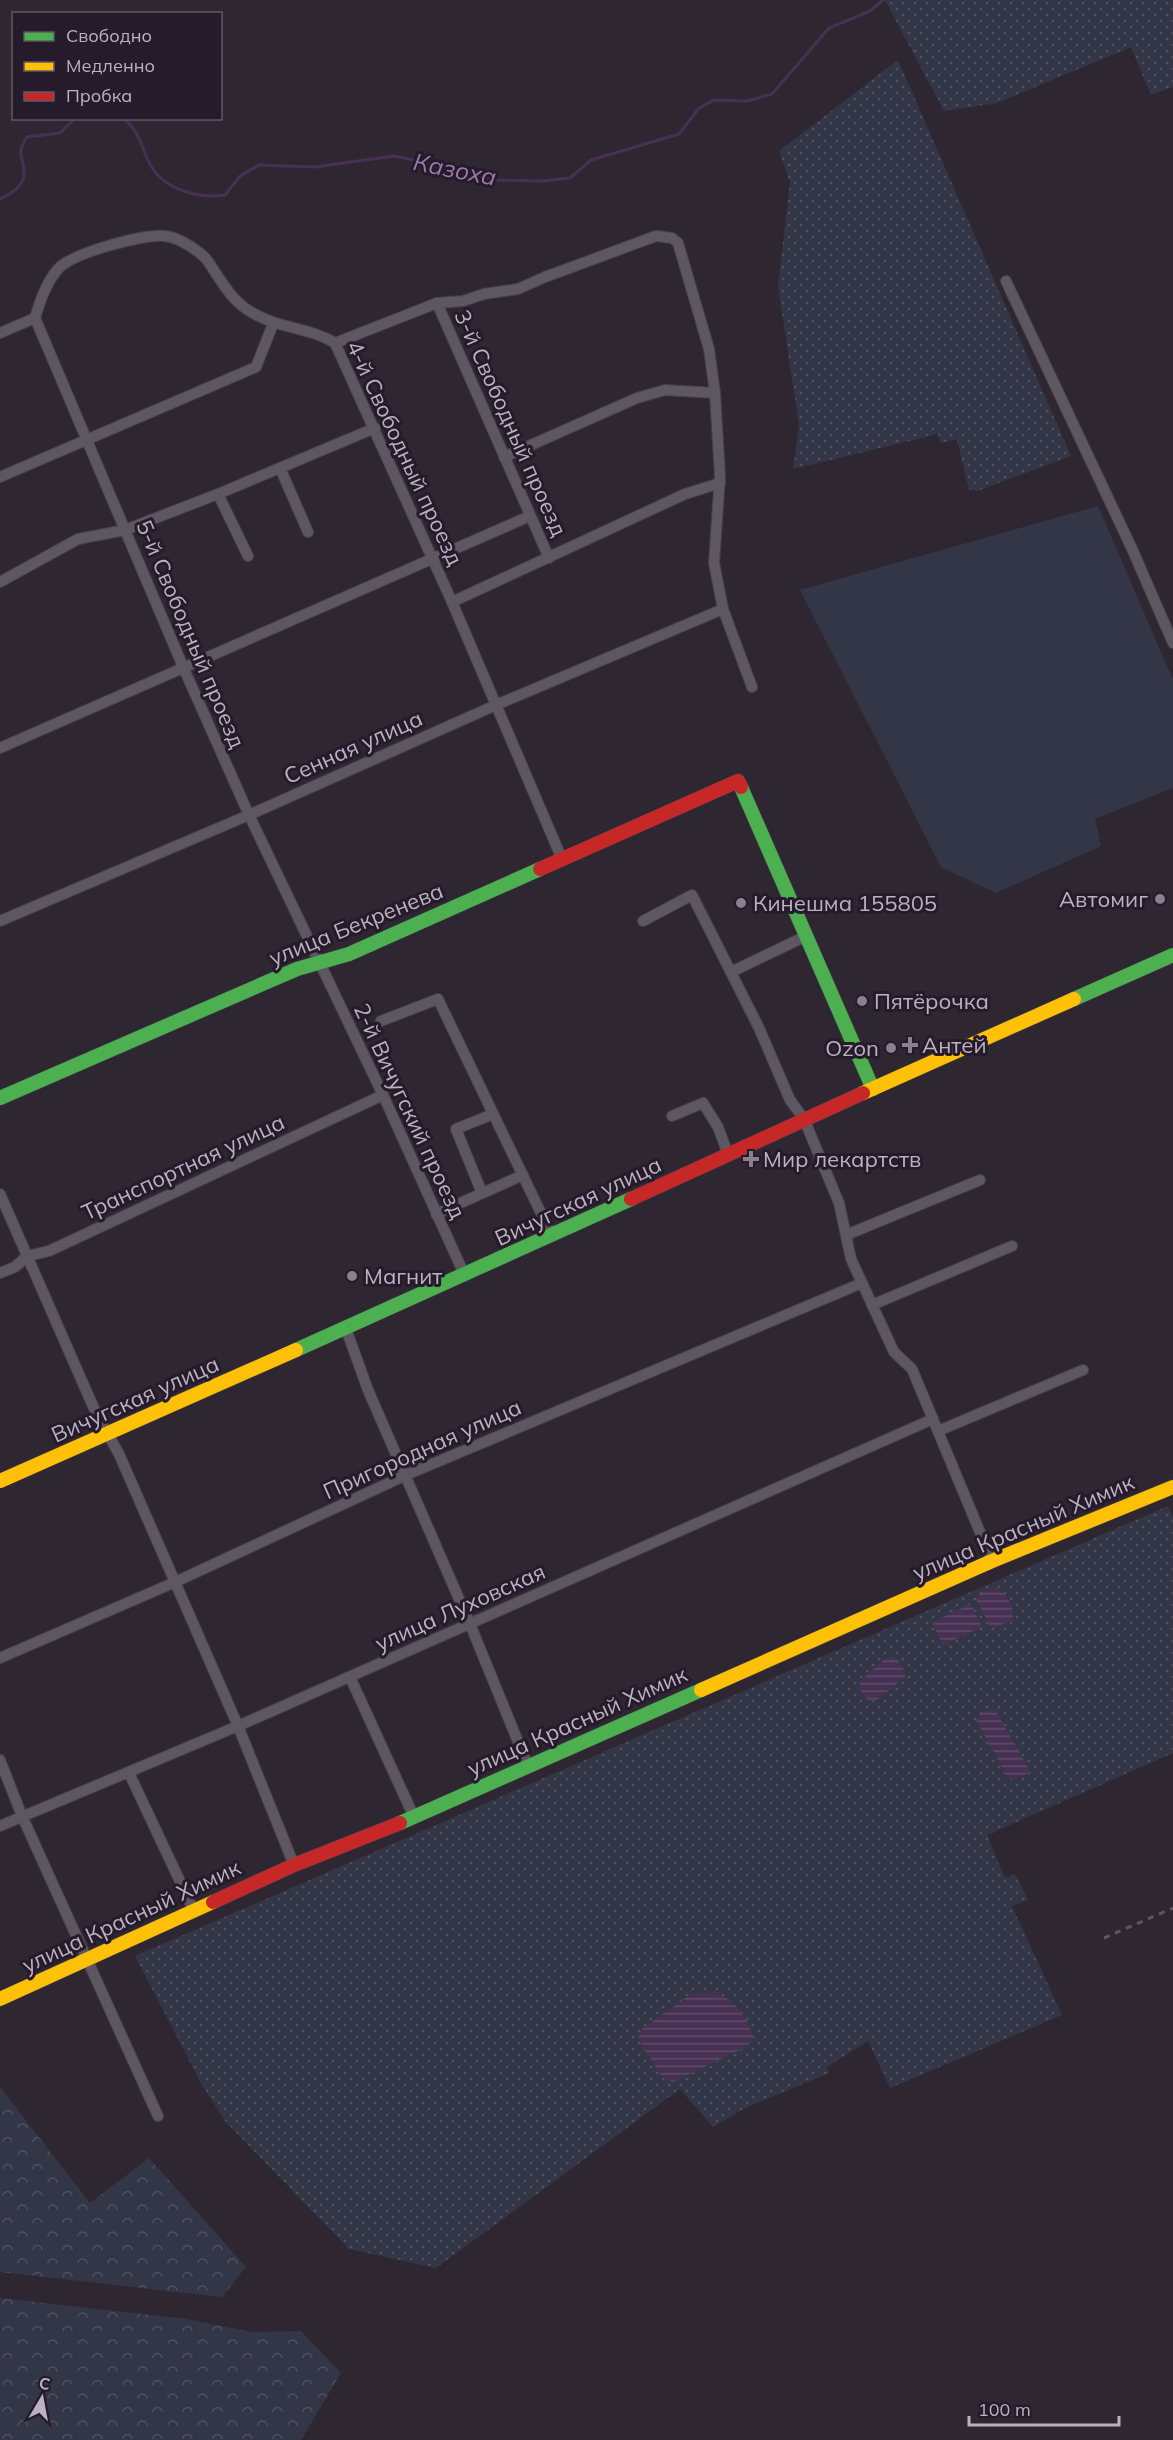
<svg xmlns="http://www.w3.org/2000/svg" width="1173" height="2440" font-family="Mulish,sans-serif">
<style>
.forest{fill:url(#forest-crowns)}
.park{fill:#333646}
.garden{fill:url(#garden-dots)}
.water{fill:url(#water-rules)}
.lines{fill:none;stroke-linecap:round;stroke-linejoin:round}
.stream{stroke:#473153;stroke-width:3}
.street-casing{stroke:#48424b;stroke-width:12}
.fast-casing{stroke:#48424b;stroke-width:15}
.slow-casing{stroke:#48424b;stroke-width:15}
.jam-casing{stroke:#48424b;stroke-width:15}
.street{stroke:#5c5760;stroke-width:10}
.fast{stroke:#4caf50;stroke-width:14}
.slow{stroke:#ffc107;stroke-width:14}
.jam{stroke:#c62828;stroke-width:14}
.rail{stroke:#5d5760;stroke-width:3;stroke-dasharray:6 6;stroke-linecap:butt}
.poi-dot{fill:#8b8090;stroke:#261b2b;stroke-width:2}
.labels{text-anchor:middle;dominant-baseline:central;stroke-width:6;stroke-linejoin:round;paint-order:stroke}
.street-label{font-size:22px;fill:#bdb0c3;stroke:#261b2b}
.poi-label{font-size:22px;fill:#bdb0c3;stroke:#261b2b;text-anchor:start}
.water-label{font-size:24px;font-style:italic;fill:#987ba9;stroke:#261b2b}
</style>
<defs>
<pattern id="forest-crowns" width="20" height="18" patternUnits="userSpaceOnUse" patternTransform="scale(1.5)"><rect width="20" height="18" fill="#333646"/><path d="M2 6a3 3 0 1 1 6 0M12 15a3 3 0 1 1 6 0" fill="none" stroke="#4f515f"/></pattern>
<pattern id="garden-dots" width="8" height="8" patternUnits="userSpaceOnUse" patternTransform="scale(1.5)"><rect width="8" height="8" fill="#333646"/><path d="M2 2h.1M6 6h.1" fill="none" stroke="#4f515f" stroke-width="1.8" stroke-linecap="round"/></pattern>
<pattern id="water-rules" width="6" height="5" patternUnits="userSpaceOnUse" patternTransform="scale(1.5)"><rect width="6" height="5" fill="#473153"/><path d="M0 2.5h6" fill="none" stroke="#604c6a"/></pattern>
</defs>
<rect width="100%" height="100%" fill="#2e2732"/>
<g class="forest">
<path d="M 0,2087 L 90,2203 L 149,2158 L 246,2267 L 222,2297 L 0,2272 Z"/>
<path d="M 0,2298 L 186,2319 L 252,2332 L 301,2331 L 341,2373 L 301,2440 L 0,2440 Z"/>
</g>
<path class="park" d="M 1098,506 L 1173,680 L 1173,788 L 1095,819 L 1101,846 L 996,893 L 941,867 L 800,590 Z"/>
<g class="garden">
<path d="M 885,0 L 1173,0 L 1173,87 L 1151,95 L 1131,47 L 997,103 L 944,111 Z"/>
<path d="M 898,60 L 1071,456 L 977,491 L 970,490 L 968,486 L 957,439 L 941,443 L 938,434 L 793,469 L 799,425 L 778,286 L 790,182 L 779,151 Z"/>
<path d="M 1168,1506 L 1173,1517 L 1173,1753 L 987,1835 L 1005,1878 L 1015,1874 L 1028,1900 L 1012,1906 L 1062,2015 L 890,2088 L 868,2041 L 827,2067 L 829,2073 L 747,2107 L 713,2127 L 680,2089 L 436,2268 L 349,2249 L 225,2121 L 202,2085 L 135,1956 Z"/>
</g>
<g class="water">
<path d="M 996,1587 C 1007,1594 1015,1607 1012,1620 L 994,1628 L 988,1623 L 976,1599 L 979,1594 Z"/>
<path d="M 971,1604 L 982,1627 L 943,1645 L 932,1622 Z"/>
<path d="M 886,1658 L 897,1659 L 903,1667 L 905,1677 L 877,1700 L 868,1700 L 858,1687 L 861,1680 Z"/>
<path d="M 994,1708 L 1029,1769 L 1029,1773 L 1012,1780 L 1007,1776 L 976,1720 L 980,1713 Z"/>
<path d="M 716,1992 C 736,2002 748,2017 753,2039 L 746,2047 L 673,2082 L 662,2077 L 638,2039 L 642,2029 L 691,1994 Z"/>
</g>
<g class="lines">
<g class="stream">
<path d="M 123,118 C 143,134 140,148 151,166 C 165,190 199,199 225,195 L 240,176 L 259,165 L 315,167 L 394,156 L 449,167 L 495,180 L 543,181 L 570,178 L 591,160 L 679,134 L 699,108 L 714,100 L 747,101 L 772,94 L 829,28 L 870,11 L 883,0"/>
<path d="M 0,199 C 10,195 25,185 24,172 C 24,155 15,156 27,137 L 60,133 L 75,118"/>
</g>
<g class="street-casing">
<g id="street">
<path d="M 1006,281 L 1133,551 L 1173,643"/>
<path d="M 437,303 L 549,558"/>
<path d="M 35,318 L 184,669 L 249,815 L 383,1095 L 465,1276"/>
<path d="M 35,318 C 40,301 46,283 58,269 C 72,253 143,234 164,236 C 177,237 191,246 201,254 C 207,258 211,266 215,272 C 225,287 234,302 251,312 C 279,329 309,327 335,343 L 452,602 L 562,859"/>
<path d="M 0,333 L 35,318"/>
<path d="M 335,343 L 437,303 L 463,301 L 484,294 L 518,289 L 545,277 L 656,236 L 672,238 L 678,243 L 709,349 L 715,393 L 720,476 L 714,563 L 723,609 L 752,687"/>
<path d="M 504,457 L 637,398 L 665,390 L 715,393"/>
<path d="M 280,468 L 308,532"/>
<path d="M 0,477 L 256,367 L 273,324"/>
<path d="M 218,494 L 248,556"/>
<path d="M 0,582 L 78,539 L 125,530 L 218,494 L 375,428"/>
<path d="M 452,602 L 685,494 L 720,483"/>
<path d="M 0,748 L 530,516"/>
<path d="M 0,921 L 249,815 L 496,705 L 723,609"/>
<path d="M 643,921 L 692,895 L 759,1028 L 790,1100 L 804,1119 L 839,1203 L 851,1259 L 894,1352 L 912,1369 L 992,1561"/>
<path d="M 731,972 L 806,936"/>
<path d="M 381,1021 L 438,999 L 552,1236"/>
<path d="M 672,1116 L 703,1103 L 718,1127 L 728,1154"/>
<path d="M 482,1193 L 456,1129 L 493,1114"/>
<path d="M 0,1194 L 96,1413 L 119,1454 L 238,1726 L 294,1865"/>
<path d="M 436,1214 L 523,1175"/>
<path d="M 846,1235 L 980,1180"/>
<path d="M 0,1273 L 15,1267 L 27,1256 L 49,1251 L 383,1095"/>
<path d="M 872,1305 L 1012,1246"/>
<path d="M 346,1329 L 368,1390 L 470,1624 L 528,1766"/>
<path d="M 938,1431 L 1083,1370"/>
<path d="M 0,1658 L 173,1583 L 406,1475 L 862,1283"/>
<path d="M 350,1677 L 414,1817"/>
<path d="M 0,1760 L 22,1816 L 158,2116"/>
<path d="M 129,1773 L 194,1911"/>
<path d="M 0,1826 L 238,1726 L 933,1419"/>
</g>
</g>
<g class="fast-casing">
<g id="fast">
<path d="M 741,787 L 873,1089"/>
<path d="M 1074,999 L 1173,955"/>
<path d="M 0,1098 L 297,969 L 349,954 L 540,869"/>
<path d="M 296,1350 L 631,1199"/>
<path d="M 400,1823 L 701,1690"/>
</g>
</g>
<g class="slow-casing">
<g id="slow">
<path d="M 863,1093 L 1074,999"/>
<path d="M 0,1481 L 296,1350"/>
<path d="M 701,1690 L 992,1561 L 1173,1487"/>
<path d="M 0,1999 L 213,1902"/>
</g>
</g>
<g class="jam-casing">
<g id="jam">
<path d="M 540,869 L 738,781 L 741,787"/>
<path d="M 631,1199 L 863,1093"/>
<path d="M 213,1902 L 294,1865 L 400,1823"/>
</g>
</g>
<use href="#street" class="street"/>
<use href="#fast" class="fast"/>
<use href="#slow" class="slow"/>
<use href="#jam" class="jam"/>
<path class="rail" d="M 1104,1938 L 1173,1908"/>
</g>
<g class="poi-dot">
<circle cx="1160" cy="899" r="6"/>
<circle cx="741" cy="903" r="6"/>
<circle cx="862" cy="1001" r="6"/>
<path d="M907 1036h6v6h6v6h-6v6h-6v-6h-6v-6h6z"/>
<circle cx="891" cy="1048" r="6"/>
<path d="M748 1150h6v6h6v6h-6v6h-6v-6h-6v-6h6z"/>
<circle cx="352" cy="1276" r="6"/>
</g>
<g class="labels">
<g class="street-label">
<text transform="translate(511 423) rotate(66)">3-й Свободный проезд</text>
<text transform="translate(405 453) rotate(65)">4-й Свободный проезд</text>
<text transform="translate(191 634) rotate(67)">5-й Свободный проезд</text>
<text transform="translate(353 747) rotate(-24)">Сенная улица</text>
<text transform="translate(356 924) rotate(-22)">улица Бекренева</text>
<text transform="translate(410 1111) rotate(65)">2-й Вичугский проезд</text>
<text transform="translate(183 1167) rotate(-25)">Транспортная улица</text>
<text transform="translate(578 1201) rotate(-25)">Вичугская улица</text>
<text transform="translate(135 1399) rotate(-24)">Вичугская улица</text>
<text transform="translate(422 1449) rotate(-24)">Пригородная улица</text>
<text transform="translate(1023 1527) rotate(-23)">улица Красный Химик</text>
<text transform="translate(460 1607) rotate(-24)">улица Луховская</text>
<text transform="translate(577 1721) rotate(-24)">улица Красный Химик</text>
<text transform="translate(131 1916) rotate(-25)">улица Красный Химик</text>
</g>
<g class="poi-label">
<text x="1148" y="899" text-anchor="end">Автомиг</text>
<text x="753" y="903">Кинешма 155805</text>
<text x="874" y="1001">Пятёрочка</text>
<text x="922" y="1045">Антей</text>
<text x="879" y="1048" text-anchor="end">Ozon</text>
<text x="763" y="1159">Мир лекартств</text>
<text x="364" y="1276">Магнит</text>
</g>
<g class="water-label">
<text transform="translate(455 169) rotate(11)">Казоха</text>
</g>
</g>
<rect x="12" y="12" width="210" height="108" fill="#261b2b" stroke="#625768" stroke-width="1.5"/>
<rect x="24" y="32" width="30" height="9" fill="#4caf50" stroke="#625768" stroke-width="1.5"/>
<text x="66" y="42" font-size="18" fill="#bdb0c3">Свободно</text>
<rect x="24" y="62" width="30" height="9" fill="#ffc107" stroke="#625768" stroke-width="1.5"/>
<text x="66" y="72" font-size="18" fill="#bdb0c3">Медленно</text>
<rect x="24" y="92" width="30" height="9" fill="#c62828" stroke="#625768" stroke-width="1.5"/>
<text x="66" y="102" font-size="18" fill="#bdb0c3">Пробка</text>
<g transform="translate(42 2398) rotate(10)" stroke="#261b2b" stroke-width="4.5" paint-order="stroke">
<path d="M0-4.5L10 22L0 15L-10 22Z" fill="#bdb0c3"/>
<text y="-9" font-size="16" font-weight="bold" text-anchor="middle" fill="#bdb0c3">С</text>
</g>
<path d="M969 2416v9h150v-9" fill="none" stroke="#bdb0c3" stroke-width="3"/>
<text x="978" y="2416" font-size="18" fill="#bdb0c3" stroke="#261b2b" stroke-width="4.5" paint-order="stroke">100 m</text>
</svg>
